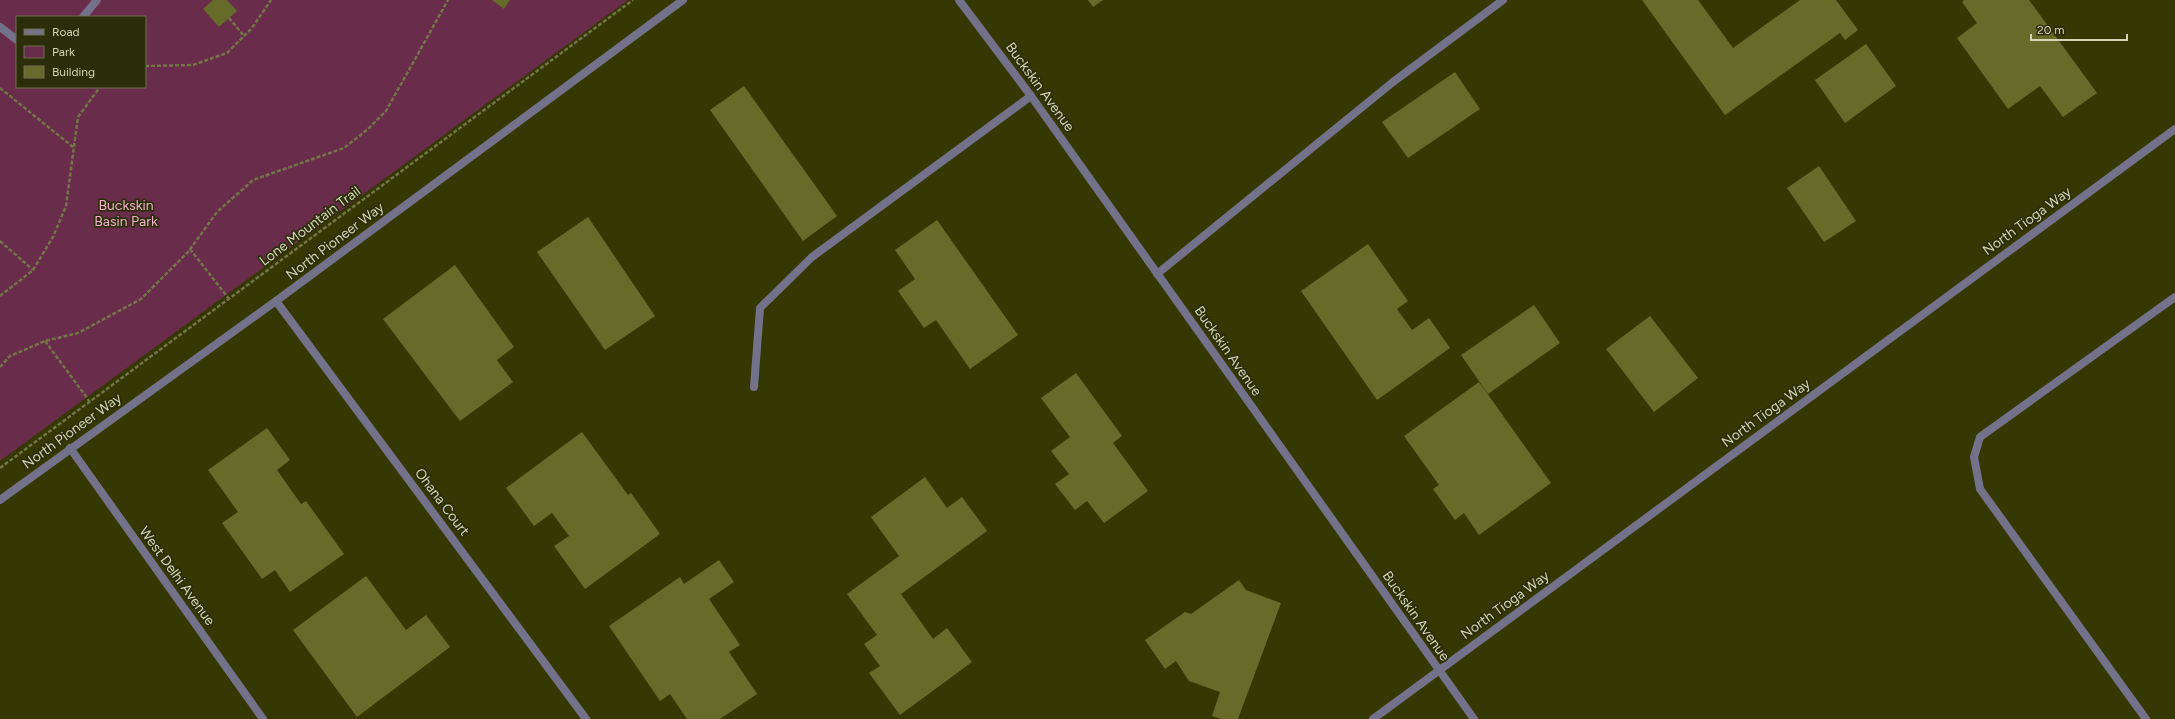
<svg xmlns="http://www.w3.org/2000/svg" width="2175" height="719" font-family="Figtree,sans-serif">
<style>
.green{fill:#692c4a;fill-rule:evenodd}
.building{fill:#676b2a}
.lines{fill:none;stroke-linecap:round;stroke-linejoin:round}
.path{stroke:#737549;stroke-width:2.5;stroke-dasharray:4 2;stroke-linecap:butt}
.service{stroke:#74718a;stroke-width:8}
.minor{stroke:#74718a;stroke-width:8}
.tertiary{stroke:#74718a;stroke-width:8}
.labels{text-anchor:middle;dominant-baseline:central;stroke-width:3.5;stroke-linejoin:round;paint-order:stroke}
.street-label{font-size:14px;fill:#d2d5b5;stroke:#2c2e0b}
.park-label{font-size:14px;fill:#f3b1cd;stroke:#2c2e0b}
</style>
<rect width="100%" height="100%" fill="#363804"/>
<path class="green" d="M 0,0 L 628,0 L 0,461 ZM 17,17 L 145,17 L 145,87 L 17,87 Z"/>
<g class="building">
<path d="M 213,0 L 227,0 L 237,11 L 219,27 L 203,9 Z"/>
<path d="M 492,0 L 510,0 L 504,9 Z"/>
<path d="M 1088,0 L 1103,0 L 1093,7 Z"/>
<path d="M 1642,0 L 1698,0 L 1733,48 L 1800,0 L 1836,0 L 1858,30 L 1845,40 L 1840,33 L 1725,115 Z"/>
<path d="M 1964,0 L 2029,0 L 2097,93 L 2063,117 L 2040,86 L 2008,109 L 1957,38 L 1977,23 L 1962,2 Z"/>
<path d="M 1866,44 L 1896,86 L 1845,123 L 1815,80 Z"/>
<path d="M 1455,72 L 1480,109 L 1408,158 L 1382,122 Z"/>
<path d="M 744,86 L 837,216 L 803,241 L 710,110 Z"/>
<path d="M 1819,166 L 1856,221 L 1824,242 L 1787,188 Z"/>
<path d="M 588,217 L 655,316 L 605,350 L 537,252 Z"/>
<path d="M 937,220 L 1018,335 L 970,369 L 936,320 L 924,328 L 898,291 L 915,279 L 895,250 Z"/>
<path d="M 1368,244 L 1408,301 L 1397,309 L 1412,330 L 1429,318 L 1450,348 L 1377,400 L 1301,291 Z"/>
<path d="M 455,265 L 514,347 L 497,360 L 513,382 L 460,421 L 383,319 Z"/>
<path d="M 1534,305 L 1560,343 L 1488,394 L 1461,355 Z"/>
<path d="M 1650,316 L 1698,378 L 1654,412 L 1606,349 Z"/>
<path d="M 1076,373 L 1122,436 L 1113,443 L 1148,491 L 1104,523 L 1087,501 L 1075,510 L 1055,484 L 1069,474 L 1051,451 L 1070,437 L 1041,398 Z"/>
<path d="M 1479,382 L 1551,483 L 1479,535 L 1464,513 L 1455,520 L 1433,489 L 1439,485 L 1404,436 Z"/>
<path d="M 267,428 L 290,460 L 277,470 L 301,504 L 306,501 L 344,554 L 290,592 L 275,570 L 262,579 L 222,523 L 238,512 L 208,470 Z"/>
<path d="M 582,432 L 628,495 L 631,493 L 660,534 L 585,589 L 554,546 L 569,536 L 552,513 L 534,526 L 506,488 Z"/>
<path d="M 925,477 L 947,508 L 962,497 L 987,531 L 901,594 L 933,639 L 947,628 L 972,662 L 900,715 L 869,673 L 880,666 L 864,644 L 877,635 L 847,594 L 899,556 L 871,517 Z"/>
<path d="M 719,560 L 734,582 L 709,599 L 740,645 L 729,652 L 757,694 L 720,719 L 687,719 L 670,694 L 660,701 L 609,626 L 680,577 L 684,584 Z"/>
<path d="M 366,576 L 406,630 L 426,615 L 450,647 L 357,717 L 293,630 Z"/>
<path d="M 1239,580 L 1246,590 L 1281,603 L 1238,719 L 1221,719 L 1212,716 L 1220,692 L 1189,681 L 1176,661 L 1165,669 L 1145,640 L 1185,612 L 1191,614 Z"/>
</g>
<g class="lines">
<g class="path">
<path d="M 229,18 L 244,36"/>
<path d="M 145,66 L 193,65 L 227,53 L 252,28 L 271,0"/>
<path d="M 0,88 L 73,147"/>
<path d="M 0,241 L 33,270"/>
<path d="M 190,249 L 229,299"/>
<path d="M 0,296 L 33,270 L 53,237 L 66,206 L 78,117 L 100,87"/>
<path d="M 45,341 L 90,402"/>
<path d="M 0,367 L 10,356 L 45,341 L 78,333 L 141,299 L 188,252 L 217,212 L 253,180 L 344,148 L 368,129 L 386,111 L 448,0"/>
<path d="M 0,468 L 633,0"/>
</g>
<g class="service">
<path d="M 83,17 L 97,0"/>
<path d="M 0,27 L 17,40"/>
<path d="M 1157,274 L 1393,82 L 1503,0"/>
<path d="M 754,387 L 760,308 L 812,257 L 1031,96"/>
<path d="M 2146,719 L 1980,489 L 1974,457 L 1980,437 L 2175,297"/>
</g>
<g class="minor">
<path d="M 276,301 L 586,719"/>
<path d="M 70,448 L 263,719"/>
<path d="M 1373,719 L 2175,129"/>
</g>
<g class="tertiary">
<path d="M 959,0 L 1031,96 L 1474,719"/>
<path d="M 0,500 L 276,301 L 683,0"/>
</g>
</g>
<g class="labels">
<g class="street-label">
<text transform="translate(1040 87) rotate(54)">Buckskin Avenue</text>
<text transform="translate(2027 221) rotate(-36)">North Tioga Way</text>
<text transform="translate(310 226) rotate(-37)">Lone Mountain Trail</text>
<text transform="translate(335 241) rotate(-37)">North Pioneer Way</text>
<text transform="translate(1228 351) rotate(55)">Buckskin Avenue</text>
<text transform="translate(1766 413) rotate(-36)">North Tioga Way</text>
<text transform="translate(72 431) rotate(-36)">North Pioneer Way</text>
<text transform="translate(442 502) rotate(53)">Ohana Court</text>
<text transform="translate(177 576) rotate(54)">West Delhi Avenue</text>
<text transform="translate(1505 605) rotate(-36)">North Tioga Way</text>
<text transform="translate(1416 616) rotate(55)">Buckskin Avenue</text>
</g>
<g class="park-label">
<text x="126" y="205">Buckskin<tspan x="126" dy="16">Basin Park</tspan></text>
</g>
</g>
<rect x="16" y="16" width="130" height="72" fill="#2c2e0b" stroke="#6e714f"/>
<rect x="24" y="29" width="20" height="6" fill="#74718a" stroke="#6e714f"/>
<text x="52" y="36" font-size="12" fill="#d2d5b5">Road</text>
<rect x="24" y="46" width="20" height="12" fill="#692c4a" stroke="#6e714f"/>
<text x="52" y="56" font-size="12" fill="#d2d5b5">Park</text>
<rect x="24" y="66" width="20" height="12" fill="#676b2a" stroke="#6e714f"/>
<text x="52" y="76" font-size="12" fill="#d2d5b5">Building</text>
<path d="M2031 34v6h96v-6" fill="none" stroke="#d2d5b5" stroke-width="2"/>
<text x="2037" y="34" font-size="12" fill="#d2d5b5" stroke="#2c2e0b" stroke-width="3" paint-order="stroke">20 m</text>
</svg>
